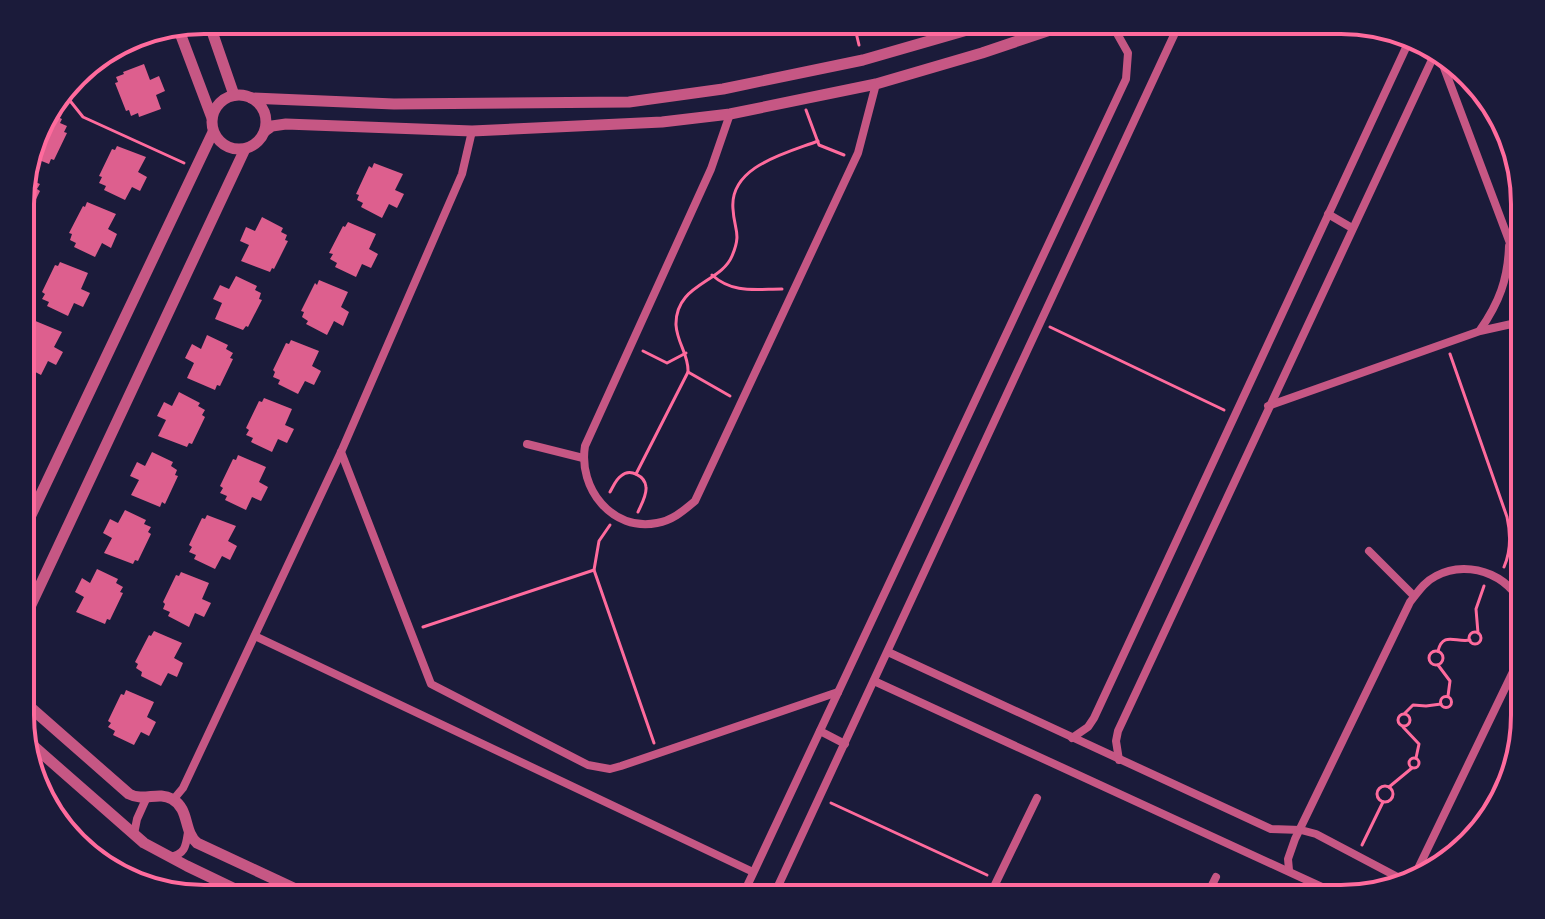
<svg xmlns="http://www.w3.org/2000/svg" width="1545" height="919" font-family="'PT Sans Narrow',sans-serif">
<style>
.building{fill:#dd5f8e}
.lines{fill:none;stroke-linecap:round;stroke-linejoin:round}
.path{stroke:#ff6b9d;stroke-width:3}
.minor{stroke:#c65784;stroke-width:8}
.tertiary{stroke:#c65784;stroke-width:11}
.rim{fill:none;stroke:#ff6b9d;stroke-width:4}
</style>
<rect width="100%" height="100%" fill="#1b1b3a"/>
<g class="building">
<path d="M 132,35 L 137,48 L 115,56 L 114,52 L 107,55 L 105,52 Z"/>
<path d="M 144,64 L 150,80 L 159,76 L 165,91 L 156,95 L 161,109 L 139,117 L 138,113 L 131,116 L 129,110 L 126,111 L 115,83 L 118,82 L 116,77 L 124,74 L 123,72 Z"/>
<path d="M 47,112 L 62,119 L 60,123 L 67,126 L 64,132 L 67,133 L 54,160 L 51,159 L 49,164 L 29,156 L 39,122 Z"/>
<path d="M 117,146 L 146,157 L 138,172 L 147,177 L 140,191 L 132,187 L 125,200 L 104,190 L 106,186 L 99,183 L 102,177 L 99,176 L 112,149 L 115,150 Z"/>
<path d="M 374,163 L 403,174 L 395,190 L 404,194 L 397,208 L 389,204 L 382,218 L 361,207 L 363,203 L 357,200 L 359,195 L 356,194 L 369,166 L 372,168 Z"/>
<path d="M 24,172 L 35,177 L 33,181 L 40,184 L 37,189 L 40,191 L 27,218 L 24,217 L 22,222 L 22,181 Z"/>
<path d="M 87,202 L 116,214 L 108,229 L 117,234 L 111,248 L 102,243 L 95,257 L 74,247 L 76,243 L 70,240 L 72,234 L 69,233 L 83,206 L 85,207 Z"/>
<path d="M 262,217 L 283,228 L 281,232 L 287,235 L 285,240 L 288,241 L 274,269 L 272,268 L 270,272 L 241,261 L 249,245 L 240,241 L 246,227 L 255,231 Z"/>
<path d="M 348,222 L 376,234 L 369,249 L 378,254 L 371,268 L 362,264 L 356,277 L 335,267 L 337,263 L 330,259 L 333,254 L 329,253 L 343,226 L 345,227 Z"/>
<path d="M 60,262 L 88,273 L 81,289 L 90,293 L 83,307 L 74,303 L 68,316 L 47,306 L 49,302 L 42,299 L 45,294 L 42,292 L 55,265 L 58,266 Z"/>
<path d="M 236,276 L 257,286 L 255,290 L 261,293 L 259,299 L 262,300 L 248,327 L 246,326 L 243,330 L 215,319 L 222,303 L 213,299 L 220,285 L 229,289 Z"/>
<path d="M 319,280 L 348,292 L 341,307 L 349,312 L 343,326 L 334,321 L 327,335 L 306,324 L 308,321 L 302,317 L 304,312 L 301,311 L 315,283 L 317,285 Z"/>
<path d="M 33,320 L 62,332 L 54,347 L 63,352 L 56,365 L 48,361 L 41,375 L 22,365 L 22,338 L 28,323 L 31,325 Z"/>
<path d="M 207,335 L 228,345 L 226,349 L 233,353 L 230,358 L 233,359 L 220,386 L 217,385 L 215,390 L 187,378 L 194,363 L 185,358 L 192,344 L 201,349 Z"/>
<path d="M 291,340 L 319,351 L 312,366 L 321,371 L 314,385 L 305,381 L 298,394 L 278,384 L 280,380 L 273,377 L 275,372 L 273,370 L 286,343 L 289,344 Z"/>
<path d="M 22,383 L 34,390 L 27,405 L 36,410 L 29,424 L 22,420 Z"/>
<path d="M 179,392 L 200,403 L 198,406 L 205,410 L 202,415 L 205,417 L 192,444 L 189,443 L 187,447 L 158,436 L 166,420 L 157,416 L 164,402 L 172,406 Z"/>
<path d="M 264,398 L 292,409 L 285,425 L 294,429 L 287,443 L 278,439 L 272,452 L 251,442 L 253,438 L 246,435 L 249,430 L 246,428 L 259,401 L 262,402 Z"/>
<path d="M 152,452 L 173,462 L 171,466 L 177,470 L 175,475 L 178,476 L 165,504 L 162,502 L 160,507 L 131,495 L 139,480 L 130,476 L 137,462 L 145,466 Z"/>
<path d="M 238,455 L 266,467 L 259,482 L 268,487 L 261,501 L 252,497 L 246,510 L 225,500 L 227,496 L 220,493 L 223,488 L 220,486 L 233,459 L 236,460 Z"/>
<path d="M 125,510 L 146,520 L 144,524 L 151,527 L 148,532 L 151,534 L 138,561 L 135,560 L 133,564 L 104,553 L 112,538 L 103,533 L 110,519 L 118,523 Z"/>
<path d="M 207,515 L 236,526 L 228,541 L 237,546 L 230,560 L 222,556 L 215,569 L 194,559 L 196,555 L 189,552 L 192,547 L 189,545 L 202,518 L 205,519 Z"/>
<path d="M 97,569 L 118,579 L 116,583 L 123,587 L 120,592 L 123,593 L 110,620 L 107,619 L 105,624 L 76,612 L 84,597 L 75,592 L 82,578 L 90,583 Z"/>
<path d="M 181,572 L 209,583 L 202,599 L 211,603 L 204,617 L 195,613 L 189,627 L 168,616 L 170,612 L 163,609 L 165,604 L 163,602 L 176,575 L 179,576 Z"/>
<path d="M 154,631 L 182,643 L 174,658 L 183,663 L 177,677 L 168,673 L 161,686 L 141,676 L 142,672 L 136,668 L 138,664 L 135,662 L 149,635 L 151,636 Z"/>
<path d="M 126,690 L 154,702 L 147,717 L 156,722 L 149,736 L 141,732 L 134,745 L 113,735 L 115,731 L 108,727 L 111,723 L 108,721 L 121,694 L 124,695 Z"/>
</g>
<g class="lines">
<g class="path">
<path d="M 853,20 L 859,45"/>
<path d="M 63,92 L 83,117 L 184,163"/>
<path d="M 806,110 L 819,145 L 844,155"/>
<path d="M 712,275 C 733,294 756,289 782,289"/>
<path d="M 1050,327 L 1224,410"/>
<path d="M 643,351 L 667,363 L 686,353"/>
<path d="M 1450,354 L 1507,517 C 1511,535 1511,551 1504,567"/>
<path d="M 688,372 L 730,396"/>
<path d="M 636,474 L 688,372 C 689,355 677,343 676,325 C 675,284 721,283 732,256 C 742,233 734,230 733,209 C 729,166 787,153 818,141"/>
<path d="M 610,492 C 613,487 616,479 621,476 C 630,468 645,476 646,487 C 647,495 641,505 638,512"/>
<path d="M 610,525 L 599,541 L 594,570 L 654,743"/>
<path d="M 1511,531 L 1525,526"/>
<path d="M 423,627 L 594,570"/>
<circle cx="1475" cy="638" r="6"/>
<path d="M 1478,633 L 1476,609 L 1484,586"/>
<path d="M 1438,651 C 1443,631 1456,643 1470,640"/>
<circle cx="1436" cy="658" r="7"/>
<path d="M 1438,665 L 1450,681 L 1448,696"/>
<circle cx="1446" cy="702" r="5.5"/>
<path d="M 1405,713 L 1413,705 L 1426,706 L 1441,704"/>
<circle cx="1404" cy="720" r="6"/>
<path d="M 1403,727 L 1419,744 L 1416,758"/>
<circle cx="1414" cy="763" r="5"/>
<circle cx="1385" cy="794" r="8"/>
<path d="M 1389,787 L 1412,768"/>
<path d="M 831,803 L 987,875"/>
<path d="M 1362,845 L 1383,802"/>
<path d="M 1009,885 L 1038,899"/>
</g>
<g class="minor">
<path d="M 1437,49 L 1525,283"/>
<path d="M 730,114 L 711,169 L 585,446 C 578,488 612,532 657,523 C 673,520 683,511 695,501 L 858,153 L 876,84"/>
<path d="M 1328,214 L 1352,228"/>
<path d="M 1480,330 C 1499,303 1508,279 1509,246"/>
<path d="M 1268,406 L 1480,331 L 1525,321"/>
<path d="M 527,444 L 583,458"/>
<path d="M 341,452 L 431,684 L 588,765 L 610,769 L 621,766 L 838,692"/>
<path d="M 1369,551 L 1414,596"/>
<path d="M 255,636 L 753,872"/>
<path d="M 888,652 L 1271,829 L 1301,830 L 1316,834 L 1407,882"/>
<path d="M 874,681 L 1348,899"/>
<path d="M 820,731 L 845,744"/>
<path d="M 1072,738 L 1088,727 L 1094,718 L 1410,39"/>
<path d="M 1119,760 L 1116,741 L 1118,731 L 1437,49"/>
<path d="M 173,800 L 183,788 L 341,452 L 462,174 L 472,131"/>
<path d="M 134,834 L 137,819 L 146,799"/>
<path d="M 169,857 C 185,855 186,846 188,832"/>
<path d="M 1289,870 L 1288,859 L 1295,839 L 1410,602 C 1418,592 1424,582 1436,576 C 1470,557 1519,578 1525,617"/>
<path d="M 1412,881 L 1523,651 L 1525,644"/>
<path d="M 741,899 L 1126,79 L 1128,53 L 1110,21"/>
<path d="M 772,899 L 1181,20"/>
<path d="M 988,899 L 1037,798"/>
<path d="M 1205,899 L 1216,877"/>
</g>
<g class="tertiary">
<path d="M 208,20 L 234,95"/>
<path d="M 1104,20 L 1120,24 L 1150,20"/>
<path d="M 177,25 L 212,118"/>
<circle cx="239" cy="122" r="27"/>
<path d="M 251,98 L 394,104 L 629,102 L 723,89 L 863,60 L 1002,20"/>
<path d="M 265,131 L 272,126 L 286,124 L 472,131 L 662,122 L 730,114 L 876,84 L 982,53 L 1080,20"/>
<path d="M 22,534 L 213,132"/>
<path d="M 22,624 L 245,149"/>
<path d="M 22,700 L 129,794 C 144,802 158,791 172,799 C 190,809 183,831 197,843 L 317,899"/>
<path d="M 22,736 L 144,843 L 187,866 L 256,899"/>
</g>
</g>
<path d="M0 0H1545V919H0ZM204 34H1341A170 170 0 0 1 1511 204V715A170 170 0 0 1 1341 885H204A170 170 0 0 1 34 715V204A170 170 0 0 1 204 34Z" fill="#1b1b3a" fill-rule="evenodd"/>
<path class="rim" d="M204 34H1341A170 170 0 0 1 1511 204V715A170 170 0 0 1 1341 885H204A170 170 0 0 1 34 715V204A170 170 0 0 1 204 34Z"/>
</svg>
